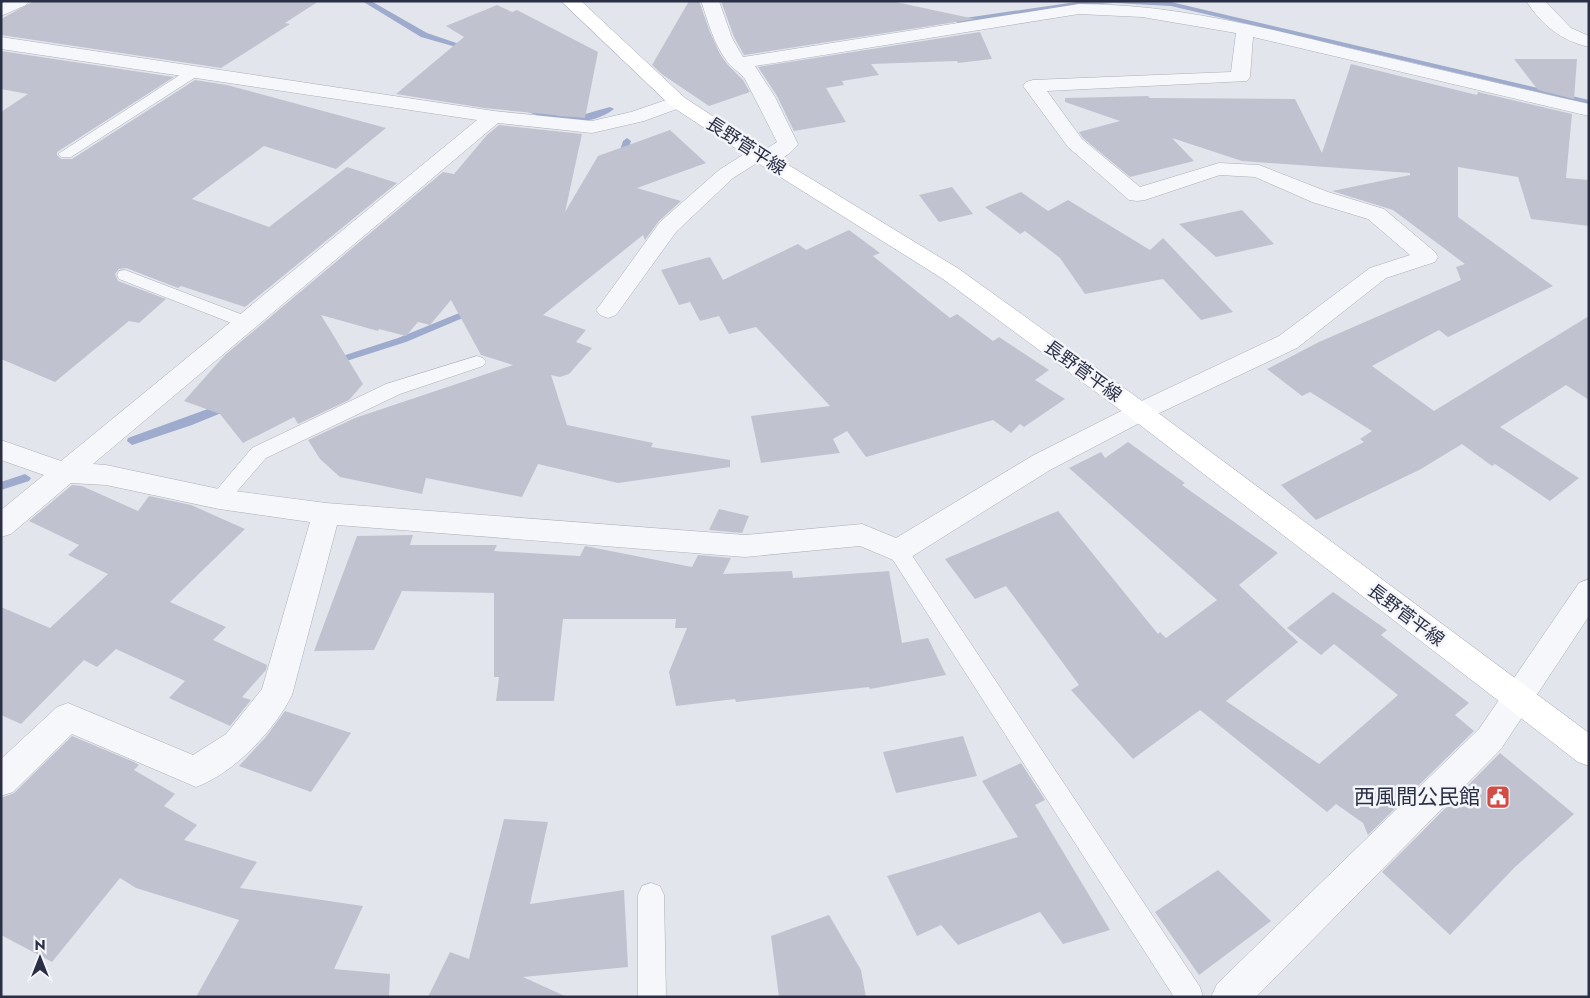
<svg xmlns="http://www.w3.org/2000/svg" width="1590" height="998" font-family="Jost,'Noto Sans JP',sans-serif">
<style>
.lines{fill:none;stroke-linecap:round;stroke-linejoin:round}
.stream{fill:#9eabcc;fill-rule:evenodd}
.building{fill:#c0c3cf}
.service-casing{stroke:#acaeba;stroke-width:1}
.minor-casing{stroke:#acaeba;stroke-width:1}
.primary-casing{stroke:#a2a6b8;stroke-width:1}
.service{fill:#f6f7fa;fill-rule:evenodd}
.minor{fill:#f6f7fa;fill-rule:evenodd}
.primary{fill:#fff;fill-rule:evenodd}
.labels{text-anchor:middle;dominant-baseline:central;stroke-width:5;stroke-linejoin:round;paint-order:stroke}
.street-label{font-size:18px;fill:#2a2f45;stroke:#f3f5f9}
.near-poi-label{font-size:21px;fill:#2a2f45;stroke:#f3f5f9;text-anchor:end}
</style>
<rect width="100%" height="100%" fill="#e3e5ec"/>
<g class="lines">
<g class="stream">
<path d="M 362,1 L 371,1 L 427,33 L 474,49 L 470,51 L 421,37 Z"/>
<path d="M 1076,2 L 1171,2 L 1589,100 L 1589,104 L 1171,6 L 1114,3 L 1076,6 L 958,23 L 954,21 L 958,19 Z"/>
<path d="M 520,105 C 530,104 541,112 551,114 C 577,120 586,113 610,107 L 614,109 C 587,130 549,121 520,109 Z"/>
<path d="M 627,138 L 631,141 L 625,159 L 621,162 L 618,161 L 617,159 L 623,141 Z"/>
<path d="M 474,307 L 477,308 L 479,310 L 477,312 L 406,342 L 334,365 L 329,362 L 330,360 L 398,338 Z"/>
<path d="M 227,402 L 231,403 L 232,406 L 231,409 L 192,425 L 132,445 L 127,441 L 128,438 Z"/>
<path d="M 25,474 L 31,478 L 29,481 L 1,490 L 1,482 Z"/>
</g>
</g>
<g class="building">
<path d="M 34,1 L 319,1 L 285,23 L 290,24 L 221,68 L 1,35 L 1,19 Z"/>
<path d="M 689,1 L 699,1 L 710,32 L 720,54 L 727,64 L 743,80 L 750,92 L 709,106 L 663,75 L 652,65 Z"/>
<path d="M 721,1 L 891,1 L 975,19 L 744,55 L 734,37 Z"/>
<path d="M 497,5 L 512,12 L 517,10 L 598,52 L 585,118 L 484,108 L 396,94 L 464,37 L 446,26 Z"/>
<path d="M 980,32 L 992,59 L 958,63 L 957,61 L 871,64 L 879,75 L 842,81 L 844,85 L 826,88 L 846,122 L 794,131 L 777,96 L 758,67 Z"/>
<path d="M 1,51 L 174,77 L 57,152 L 57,155 L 61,159 L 72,159 L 195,80 L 227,85 L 386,128 L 336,169 L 264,146 L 192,199 L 269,227 L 347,167 L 397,183 L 245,307 L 181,286 L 178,288 L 126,268 L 119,269 L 115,274 L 118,281 L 166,299 L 139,323 L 129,321 L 55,382 L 1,359 L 1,112 L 28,94 L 1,89 Z"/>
<path d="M 1514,59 L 1577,59 L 1574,99 L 1538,90 Z"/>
<path d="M 1351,64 L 1477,95 L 1478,92 L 1572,114 L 1566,178 L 1589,180 L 1589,226 L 1531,219 L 1518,177 L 1458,167 L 1458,217 L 1553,286 L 1448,337 L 1439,330 L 1372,366 L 1434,411 L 1589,316 L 1589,400 L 1566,385 L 1500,427 L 1579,478 L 1550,501 L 1495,464 L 1492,466 L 1462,444 L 1421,469 L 1316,520 L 1281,485 L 1364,442 L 1360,439 L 1372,431 L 1310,392 L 1302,396 L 1267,369 L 1319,342 L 1461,280 L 1456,267 L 1465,264 L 1393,210 L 1332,191 L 1410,175 L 1410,173 L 1242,161 L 1172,138 L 1194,161 L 1130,177 L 1083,138 L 1079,132 L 1120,121 L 1065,102 L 1065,98 L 1148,96 L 1150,98 L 1295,99 L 1322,153 Z"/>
<path d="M 499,125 L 582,134 L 565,212 L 598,156 L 670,130 L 706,163 L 637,188 L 681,201 L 659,221 L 645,240 L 643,235 L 543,315 L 586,330 L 576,342 L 592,348 L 569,374 L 560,377 L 551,375 L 567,425 L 653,443 L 651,447 L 730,460 L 730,467 L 618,483 L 538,464 L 522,497 L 426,478 L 422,494 L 340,477 L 320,459 L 308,440 L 355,418 L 513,365 L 481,355 L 451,300 L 430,325 L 418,322 L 406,336 L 379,329 L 378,331 L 321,315 L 363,384 L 349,400 L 298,424 L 294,417 L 243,443 L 220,414 L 184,401 L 225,355 L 443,172 L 454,174 L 487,135 Z"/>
<path d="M 952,187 L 973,214 L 939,222 L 919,195 Z"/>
<path d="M 1021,192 L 1048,211 L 1068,200 L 1150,250 L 1163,238 L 1233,312 L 1201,320 L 1163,279 L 1085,294 L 1060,258 L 1025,231 L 1020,234 L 985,207 Z"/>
<path d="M 1242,210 L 1274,244 L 1216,257 L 1179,224 Z"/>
<path d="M 849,230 L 880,253 L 873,256 L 950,318 L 957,314 L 993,341 L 999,337 L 1049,370 L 1035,380 L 1065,399 L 1024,427 L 1020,424 L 1011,433 L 993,420 L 866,457 L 847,431 L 833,439 L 840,453 L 761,463 L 751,416 L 830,406 L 756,327 L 729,334 L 719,316 L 700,321 L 690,302 L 679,305 L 661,270 L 710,257 L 723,280 L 798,244 L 806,250 Z"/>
<path d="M 1128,442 L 1185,483 L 1182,485 L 1278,553 L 1239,585 L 1298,642 L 1226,701 L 1319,764 L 1398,695 L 1334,644 L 1321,655 L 1287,628 L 1333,592 L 1387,630 L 1381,635 L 1469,703 L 1455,715 L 1474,731 L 1368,835 L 1363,823 L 1336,804 L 1327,812 L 1200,710 L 1133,759 L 1071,690 L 1079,685 L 1006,586 L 975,599 L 945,559 L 1058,511 L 1158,634 L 1160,632 L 1166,638 L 1217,600 L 1069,468 L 1101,452 L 1105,458 Z"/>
<path d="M 72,485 L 82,486 L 138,511 L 149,496 L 191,505 L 245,529 L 170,602 L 226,627 L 213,640 L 267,665 L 266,670 L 242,697 L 251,700 L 230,726 L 169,698 L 185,681 L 116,649 L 97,667 L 84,660 L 21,724 L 1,715 L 1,607 L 50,628 L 108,574 L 68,555 L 79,545 L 29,521 Z"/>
<path d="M 719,509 L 749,516 L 742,533 L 709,530 Z"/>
<path d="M 413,535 L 410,545 L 497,545 L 494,551 L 580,556 L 585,546 L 692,567 L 698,555 L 731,558 L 723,574 L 792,571 L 793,578 L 889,571 L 902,643 L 928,638 L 946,675 L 870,689 L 869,687 L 736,702 L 735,699 L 676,706 L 669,672 L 687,628 L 675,628 L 676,619 L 563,619 L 554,701 L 496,701 L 499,677 L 494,677 L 494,593 L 402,591 L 374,650 L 314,651 L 357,536 Z"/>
<path d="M 285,711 L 351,733 L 311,792 L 239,766 L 265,738 Z"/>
<path d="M 72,736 L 134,762 L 139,765 L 134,770 L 175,794 L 164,806 L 197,825 L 184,840 L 257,862 L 240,888 L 363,906 L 334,969 L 390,974 L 389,997 L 196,997 L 239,920 L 136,888 L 120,878 L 52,962 L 1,935 L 1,798 L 14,793 Z"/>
<path d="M 963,736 L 977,776 L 896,793 L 883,752 Z"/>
<path d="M 1500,753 L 1574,814 L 1514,868 L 1450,935 L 1382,872 Z"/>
<path d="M 1021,763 L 1045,800 L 1035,805 L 1110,930 L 1063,944 L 1040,912 L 958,945 L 941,925 L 917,936 L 887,876 L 1018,837 L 982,781 Z"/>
<path d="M 504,819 L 548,822 L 530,904 L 624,890 L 628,967 L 523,977 L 567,997 L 428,997 L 450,952 L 469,959 Z"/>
<path d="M 1218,870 L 1271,921 L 1199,975 L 1155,912 Z"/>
<path d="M 829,915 L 861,970 L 866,997 L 779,997 L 771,936 Z"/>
</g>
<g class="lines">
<g class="service-casing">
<g id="service">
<path d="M 194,68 L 201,72 L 199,75 L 71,157 L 61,157 L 58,154 L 189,69 Z"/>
<path d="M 125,270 L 251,318 L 254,322 L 251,326 L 245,328 L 239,326 L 119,279 L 117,275 L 119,271 Z"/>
<path d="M 477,356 L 483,358 L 486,362 L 483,366 L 400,394 L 266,458 L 226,504 L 219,507 L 212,504 L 209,499 L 252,448 L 386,384 Z"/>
<path d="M 898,543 L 905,545 L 1200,987 L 1203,997 L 1174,997 L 891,557 L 888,551 L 891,545 Z"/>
<path d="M 651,883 L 660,886 L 664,895 L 666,997 L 638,997 L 638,895 L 642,886 Z"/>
</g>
</g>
<g class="minor-casing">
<g id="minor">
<path d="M 6,1 L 29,1 L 26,5 L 1,16 L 1,4 Z"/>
<path d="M 701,1 L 719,1 L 732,38 L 743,57 L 1079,4 C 1172,4 1262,27 1352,49 C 1431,68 1510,86 1589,104 L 1589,116 L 1253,37 L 1250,77 L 1247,81 L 1047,91 L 1082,139 L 1140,187 L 1219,163 L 1259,165 L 1328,192 L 1384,209 L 1435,252 L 1438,257 L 1435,262 L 1386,278 L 1297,348 L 1149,418 L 1050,470 L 908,559 L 898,562 L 860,546 L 745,557 L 337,525 L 292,695 C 274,731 234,773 196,787 L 72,734 L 13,792 L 1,796 L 1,759 L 57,707 L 68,703 L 193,755 L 226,734 L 262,689 L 310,522 L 219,509 L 106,485 L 71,483 L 11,534 L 1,537 L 1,510 L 44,475 L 1,460 L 1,440 L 61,461 L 477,120 L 1,49 L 1,37 L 494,111 L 592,121 L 631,112 L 678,96 L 685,98 L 688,102 L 685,106 L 644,121 L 592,133 L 498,123 L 93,464 L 106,465 L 219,489 L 326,503 L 745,535 L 862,524 L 896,538 L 1032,456 L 1131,406 L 1279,336 L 1370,268 L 1410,255 L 1368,219 L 1312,202 L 1255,177 L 1220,175 L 1145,200 L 1137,201 L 1129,200 L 1068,147 L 1023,86 L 1026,82 L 1033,80 L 1231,72 L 1236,33 L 1142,17 L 1079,14 L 755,66 L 775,97 L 798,144 C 790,156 771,167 757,163 L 733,178 L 676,232 L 616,315 L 608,318 L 600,315 L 596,310 L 600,305 L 660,222 L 719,170 L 752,149 L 759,147 L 766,149 L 777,142 L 745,79 C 739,71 731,68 726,60 C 713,42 708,21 701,1 Z"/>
<path d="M 1526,1 L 1545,1 L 1571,28 L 1589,36 L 1589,47 C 1560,40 1543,26 1526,1 Z"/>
<path d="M 1589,579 L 1589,616 L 1501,749 L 1256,997 L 1211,997 L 1217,984 L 1479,729 L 1579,583 Z"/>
</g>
</g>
<g class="primary-casing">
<path id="primary" d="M 561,1 L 581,1 L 685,98 L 772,155 L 959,269 L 1149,406 L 1589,733 L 1589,766 L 1578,762 L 1131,418 L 943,279 L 758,163 L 671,106 Z"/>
</g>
<use href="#service" class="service"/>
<use href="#minor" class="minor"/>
<use href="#primary" class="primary"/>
</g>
<defs>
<g id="civic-square" transform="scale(1.25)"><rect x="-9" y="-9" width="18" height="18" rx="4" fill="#d34d46" stroke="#f3f5f9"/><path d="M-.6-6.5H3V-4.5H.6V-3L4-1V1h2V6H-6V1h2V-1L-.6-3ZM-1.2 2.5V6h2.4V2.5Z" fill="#fff"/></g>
</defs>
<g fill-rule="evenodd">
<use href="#civic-square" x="1498" y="797"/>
</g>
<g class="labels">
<g class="street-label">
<text transform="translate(746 146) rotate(33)">長野菅平線</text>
<text transform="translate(1083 371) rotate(36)">長野菅平線</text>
<text transform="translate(1406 615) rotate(37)">長野菅平線</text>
</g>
<g class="near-poi-label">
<text x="1480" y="797">西風間公民館</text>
</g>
</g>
<rect width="1590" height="998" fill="none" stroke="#2a2f45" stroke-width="5"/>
<g transform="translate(40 958)" stroke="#f3f5f9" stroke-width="4" paint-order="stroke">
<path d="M0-4L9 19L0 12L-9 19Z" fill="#2a2f45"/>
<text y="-8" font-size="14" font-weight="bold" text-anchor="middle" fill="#2a2f45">N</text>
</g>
</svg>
